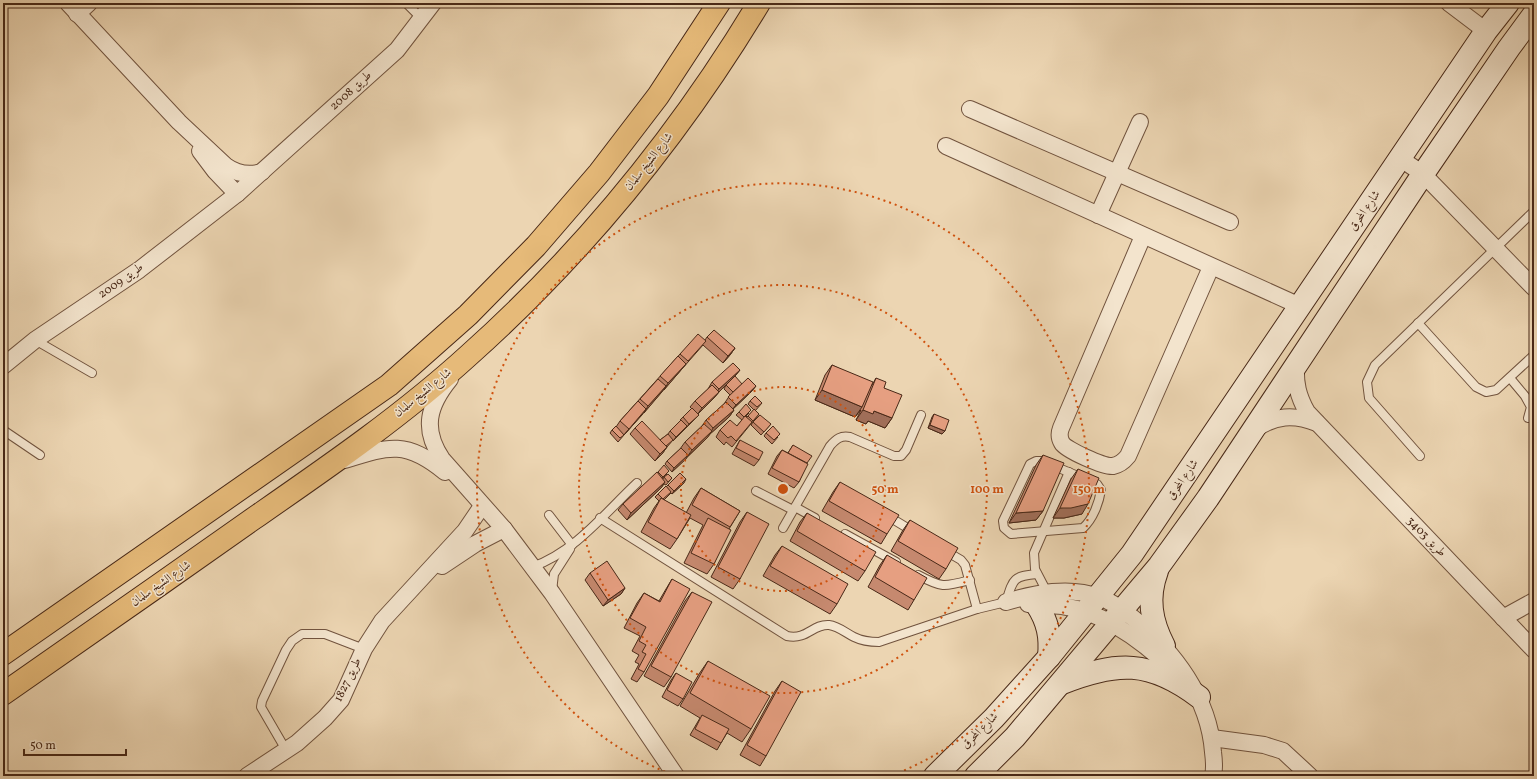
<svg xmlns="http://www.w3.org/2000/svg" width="1537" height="779" font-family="Vollkorn,Amiri,serif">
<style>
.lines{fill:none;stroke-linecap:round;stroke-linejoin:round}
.lane-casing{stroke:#71533e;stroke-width:10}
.street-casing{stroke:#71533e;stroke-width:18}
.secondary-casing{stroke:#482817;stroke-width:24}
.primary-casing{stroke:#482817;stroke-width:24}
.lane{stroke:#f3e4cd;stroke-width:8}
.street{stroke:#f3e4cd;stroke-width:16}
.secondary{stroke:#f3e4cd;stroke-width:22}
.primary{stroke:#e6ba79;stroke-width:22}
.wall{fill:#c6896f;stroke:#482817}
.shaded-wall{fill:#a16f5a;stroke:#482817}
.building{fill:#e69f81;stroke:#482817}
.ring{fill:none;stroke:#d0520e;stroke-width:2;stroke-dasharray:2 4}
.labels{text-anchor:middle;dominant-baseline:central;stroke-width:3;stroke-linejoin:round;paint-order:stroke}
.street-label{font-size:12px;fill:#482817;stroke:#f3e4cd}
.centre{fill:#d0520e;stroke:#f3e4cd;stroke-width:2}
.ring-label{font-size:12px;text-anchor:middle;font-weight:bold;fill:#d0520e;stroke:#f3e4cd;stroke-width:3;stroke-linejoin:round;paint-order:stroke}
</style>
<rect width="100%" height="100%" fill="#ecd5b2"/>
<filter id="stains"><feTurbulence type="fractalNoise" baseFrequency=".005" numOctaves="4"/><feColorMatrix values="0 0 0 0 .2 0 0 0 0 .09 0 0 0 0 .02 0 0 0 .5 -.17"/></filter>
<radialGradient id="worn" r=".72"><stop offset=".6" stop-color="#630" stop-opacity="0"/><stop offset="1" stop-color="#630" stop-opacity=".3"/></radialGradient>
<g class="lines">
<g class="lane-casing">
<g id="lane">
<path d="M 406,3 L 421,18"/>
<path d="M 1418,323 L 1476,387 L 1486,392 L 1496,390 L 1534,355"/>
<path d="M 35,340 L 92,373"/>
<path d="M 1510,378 L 1525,396 L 1531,407 L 1528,418"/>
<path d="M 3,430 L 40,455"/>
<path d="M 1420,456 L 1369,398 L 1367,382 L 1375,365 L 1534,211"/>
<path d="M 1036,461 L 1042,461 L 1097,484 L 1101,490 C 1099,503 1093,519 1083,528 L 1011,534 L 1004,528 L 1003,521 L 1030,464 Z"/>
<path d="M 756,491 L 793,510"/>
<path d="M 795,507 L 815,518"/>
<path d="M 549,515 L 572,545"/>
<path d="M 886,515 L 914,532"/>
<path d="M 600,518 L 787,636 C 808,640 812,624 829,625 C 838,626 846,633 854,637 C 862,641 870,642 879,642 L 977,609 L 1006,602 C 1013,579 1013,576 1037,574"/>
<path d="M 783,528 L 830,446 C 836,439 841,435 850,437 L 894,456 L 901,456 L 906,450 L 921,415"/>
<path d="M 845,534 L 896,562"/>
<path d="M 944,550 L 961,560 L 965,565 L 977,609"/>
<path d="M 532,567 C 575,552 605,513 637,483"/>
<path d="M 918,575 C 942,588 944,587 970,580"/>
<path d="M 552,591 L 554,574 L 570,549"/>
<path d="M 1047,592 L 1035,569 L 1034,553 L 1069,472"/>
<path d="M 286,750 L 261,707 L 262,701 L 286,650 L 292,641 L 302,634 L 325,634 L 364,649"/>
</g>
</g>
<g class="street-casing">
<g id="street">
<path d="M 68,3 L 179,122 L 226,166 C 237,174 248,176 262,172"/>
<path d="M 1449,3 L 1486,31"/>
<path d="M 77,14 L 89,3"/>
<path d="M 970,109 L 1230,222"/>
<path d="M 946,146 L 1300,306"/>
<path d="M 200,151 L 215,171 L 237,194"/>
<path d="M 1401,159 L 1423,174 L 1534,288"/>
<path d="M 1098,215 L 1140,122"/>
<path d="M 1143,236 L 1061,428 C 1059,433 1059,438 1062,443 C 1066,450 1104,467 1113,466 C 1119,465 1124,461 1128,456 L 1211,267"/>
<path d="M 1296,365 C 1295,383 1298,396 1307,412 L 1534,650"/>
<path d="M 3,366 L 35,340 L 139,270 L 237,194 L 397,50 L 433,3"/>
<path d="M 450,379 C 428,406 422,429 442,459 L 504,529 L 552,593 L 676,776"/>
<path d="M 1254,430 C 1275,415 1294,414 1317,423"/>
<path d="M 345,460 C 389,446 406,440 445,472"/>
<path d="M 442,566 L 475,544 L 504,529"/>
<path d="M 1006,602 C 1036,593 1069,586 1099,597 C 1111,601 1123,610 1133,618 C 1174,651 1209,698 1213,752 C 1214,760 1215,768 1213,776"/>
<path d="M 1028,604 C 1039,605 1051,605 1062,606 C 1105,612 1144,642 1175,672"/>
<path d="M 1503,618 L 1534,601"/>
<path d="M 1212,738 L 1264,745 L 1283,751 L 1310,776"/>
<path d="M 247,776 L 297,743 L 325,718 L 341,700 L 364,649 L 382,621 L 465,531 L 482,506"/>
</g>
</g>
<g class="secondary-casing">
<g id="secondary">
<path d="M 1157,571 C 1147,598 1151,621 1164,646"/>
<path d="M 1037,605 C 1048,622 1051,637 1049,657"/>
<path d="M 1062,683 C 1117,661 1150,660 1199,697"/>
<path d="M 935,776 L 994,718 L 1049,657 L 1132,554 L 1486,31 L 1508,3"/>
<path d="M 976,776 L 1015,737 L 1159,566 L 1208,498 L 1423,174 L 1509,48 L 1534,14"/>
</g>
</g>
<g class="primary-casing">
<g id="primary">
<path d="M 3,654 L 389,385 L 468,315 L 536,246 L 599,173 L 658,96 L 719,3"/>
<path d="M 3,694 C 85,637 168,579 250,521 C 325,469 401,417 469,355 C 583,253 680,134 759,3"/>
</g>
</g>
<use href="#lane" class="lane"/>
<use href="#street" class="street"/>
<use href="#secondary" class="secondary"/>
<use href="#primary" class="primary"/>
</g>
<g class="wall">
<path d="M 707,337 L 735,348 L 730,355 L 723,363 L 703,345 L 624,435 L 618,442 L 610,433 L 612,430 L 616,427 L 620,421 L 680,354 L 705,340 Z"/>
<path d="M 832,365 L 872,385 L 876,378 L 884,388 L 892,418 L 885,428 L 868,421 L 866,424 L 856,420 L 861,410 L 855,417 L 815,400 L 825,375 Z"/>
<path d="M 740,370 L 735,376 L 719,392 L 714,398 L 698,414 L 699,415 L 673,441 L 673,440 L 667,447 L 662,454 L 655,461 L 630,434 L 635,428 L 660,440 L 668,434 L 670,431 L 681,421 L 680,420 L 683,417 L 692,409 L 690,407 L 695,401 L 708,389 L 712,382 Z"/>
<path d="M 742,384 L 756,386 L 751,392 L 733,409 L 734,410 L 729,417 L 710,434 L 707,438 L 672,472 L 665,464 L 667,461 L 680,449 L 685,442 L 702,426 L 706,420 L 724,404 L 730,395 L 724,389 L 726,385 Z"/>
<path d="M 750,401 L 762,403 L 755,411 L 759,414 L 732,447 L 726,442 L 724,445 L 716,437 L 720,430 L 737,426 L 742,420 L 736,415 L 739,412 L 749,413 L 746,416 L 747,417 L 754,410 L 748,404 Z"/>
<path d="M 934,414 L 945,431 L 942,434 L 928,428 L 932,417 Z"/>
<path d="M 753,422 L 771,424 L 761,435 L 751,425 Z"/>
<path d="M 766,433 L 778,437 L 772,444 L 764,436 Z"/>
<path d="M 740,440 L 759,460 L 754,466 L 732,454 Z"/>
<path d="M 793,445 L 807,463 L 799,482 L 794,488 L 768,474 L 777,456 L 782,450 L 788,453 Z"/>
<path d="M 1043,455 L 1043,511 L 1036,520 L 1009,523 L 1036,465 Z"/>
<path d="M 1078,469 L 1082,514 L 1064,518 L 1053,518 L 1071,479 Z"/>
<path d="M 658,472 L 667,474 L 662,478 L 663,479 L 664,477 L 672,478 L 666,485 L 664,484 L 661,488 L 627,520 L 618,510 L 623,504 Z"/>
<path d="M 840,482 L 887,534 L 881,544 L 822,511 L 833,492 Z"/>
<path d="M 684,483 L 672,494 L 671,493 L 664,500 L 686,513 L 694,498 L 701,488 L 740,511 L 729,529 L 714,564 L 707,574 L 684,563 L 703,525 L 690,518 L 677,539 L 670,549 L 641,532 L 654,508 L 659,501 L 655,497 L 658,494 L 666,487 L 668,485 Z"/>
<path d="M 747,512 L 740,579 L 733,589 L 711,577 L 740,522 Z"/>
<path d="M 807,513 L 865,571 L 858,581 L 790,541 L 800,522 Z"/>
<path d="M 910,520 L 946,569 L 939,579 L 891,551 L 903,530 Z"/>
<path d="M 782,546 L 837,604 L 830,614 L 763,576 L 775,555 Z"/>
<path d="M 887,555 L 914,600 L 908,610 L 868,587 L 880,565 Z"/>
<path d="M 590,573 L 625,588 L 621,594 L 603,606 L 585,580 Z"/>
<path d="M 672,579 L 644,672 L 637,682 L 631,679 L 639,664 L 635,662 L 639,655 L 632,651 L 640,636 L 624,628 L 637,603 L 644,593 L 659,601 L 666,589 Z"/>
<path d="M 692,592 L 671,677 L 664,687 L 644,676 L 685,601 Z"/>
<path d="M 708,661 L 751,729 L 742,742 L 727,733 L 721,743 L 717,750 L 690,735 L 700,718 L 680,706 L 699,674 Z"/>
<path d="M 676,673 L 683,699 L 678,706 L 662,697 L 671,680 Z"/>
<path d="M 782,681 L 766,756 L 760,766 L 740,755 L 775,691 Z"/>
</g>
<g class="shaded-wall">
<path d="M 735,348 L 730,355 L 723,363 L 728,356 Z"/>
<path d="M 686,364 L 681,370 L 664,390 L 668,383 Z"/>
<path d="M 740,370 L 735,376 L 719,392 L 714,398 L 697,415 L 702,408 L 714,396 L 719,389 Z"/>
<path d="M 666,386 L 661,393 L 644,413 L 648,406 Z"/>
<path d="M 756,386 L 751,392 L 731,411 L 736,405 Z"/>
<path d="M 822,390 L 862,407 L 855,417 L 815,400 Z"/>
<path d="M 646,409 L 642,415 L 624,435 L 629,429 Z"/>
<path d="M 734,410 L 729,417 L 710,434 L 707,438 L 687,457 L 692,450 L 711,432 L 713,428 Z"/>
<path d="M 863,410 L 874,411 L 892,418 L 885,428 L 868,421 L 866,424 L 856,420 Z"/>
<path d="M 699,415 L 687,427 L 689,424 Z"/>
<path d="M 930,425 L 945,431 L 942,434 L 928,428 Z"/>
<path d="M 687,426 L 685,429 L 673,441 L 676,437 Z"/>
<path d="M 667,447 L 662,454 L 655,461 L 660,454 Z"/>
<path d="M 688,455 L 686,459 L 672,472 L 674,468 Z"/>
<path d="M 686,479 L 684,483 L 672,494 L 674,491 Z"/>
<path d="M 665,482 L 661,488 L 627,520 L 631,513 Z"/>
<path d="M 1088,504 L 1082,514 L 1064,518 L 1053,518 L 1060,508 Z"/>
<path d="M 1043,511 L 1036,520 L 1009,523 L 1016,513 Z"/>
<path d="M 625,588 L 621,594 L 603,606 L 608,600 Z"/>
</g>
<g class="building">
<path d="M 714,330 L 735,348 L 728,356 L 707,337 Z"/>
<path d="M 698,334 L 706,341 L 688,361 L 680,354 Z"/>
<path d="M 678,356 L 686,364 L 668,383 L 660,376 Z"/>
<path d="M 733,363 L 740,370 L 719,389 L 712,382 Z"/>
<path d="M 832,365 L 873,382 L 862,407 L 822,390 Z"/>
<path d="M 735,376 L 742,384 L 733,392 L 726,385 Z"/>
<path d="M 748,378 L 756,386 L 736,405 L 728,397 Z"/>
<path d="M 876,378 L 886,382 L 884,388 L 902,395 L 892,418 L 874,411 L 873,414 L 863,410 Z"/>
<path d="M 658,379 L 666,386 L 648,406 L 640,399 Z"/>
<path d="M 712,385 L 719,392 L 702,408 L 695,401 Z"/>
<path d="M 755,396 L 762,403 L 757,407 L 750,401 Z"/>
<path d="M 638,401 L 646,409 L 629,429 L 620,421 Z"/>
<path d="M 726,402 L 734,410 L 713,428 L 706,420 Z"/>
<path d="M 746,404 L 751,410 L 744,417 L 739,412 Z"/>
<path d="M 692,408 L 699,415 L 689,424 L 683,417 Z"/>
<path d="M 754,409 L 759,414 L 753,421 L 748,416 Z"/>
<path d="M 934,414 L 949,420 L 945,431 L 930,425 Z"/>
<path d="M 760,415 L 771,424 L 764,432 L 753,422 Z"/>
<path d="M 745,416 L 752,422 L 736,441 L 731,436 L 728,438 L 720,430 L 730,420 L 737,426 Z"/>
<path d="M 681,420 L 687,426 L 676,437 L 670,431 Z"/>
<path d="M 642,421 L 667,447 L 660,454 L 635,428 Z"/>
<path d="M 704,424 L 712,431 L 692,450 L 685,442 Z"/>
<path d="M 616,426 L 624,435 L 620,438 L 612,430 Z"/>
<path d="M 773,426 L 780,434 L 774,440 L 766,433 Z"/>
<path d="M 668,434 L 673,440 L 666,446 L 660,440 Z"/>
<path d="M 740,440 L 763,452 L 759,460 L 736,448 Z"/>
<path d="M 793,445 L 812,456 L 807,463 L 788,453 Z"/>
<path d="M 681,448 L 688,455 L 674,468 L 667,461 Z"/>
<path d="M 782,450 L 808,464 L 799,482 L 772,468 Z"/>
<path d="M 1043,455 L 1064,463 L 1043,511 L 1016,513 Z"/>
<path d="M 664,465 L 669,471 L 663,477 L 658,472 Z"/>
<path d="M 1078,469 L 1099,478 L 1088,504 L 1071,508 L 1060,508 Z"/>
<path d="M 657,472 L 665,482 L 631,513 L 623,504 Z"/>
<path d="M 680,473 L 686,479 L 674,491 L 668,485 Z"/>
<path d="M 668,474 L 672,478 L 668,482 L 664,477 Z"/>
<path d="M 840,482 L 899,515 L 887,534 L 829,501 Z"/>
<path d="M 666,486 L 671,492 L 663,499 L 658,494 Z"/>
<path d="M 701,488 L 740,511 L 730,527 L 692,505 Z"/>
<path d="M 661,498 L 691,515 L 677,539 L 648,522 Z"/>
<path d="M 747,512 L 769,524 L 740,579 L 718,567 Z"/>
<path d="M 807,513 L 876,552 L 865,571 L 797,531 Z"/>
<path d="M 708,518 L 731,530 L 714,564 L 691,553 Z"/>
<path d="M 910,520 L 958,548 L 946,569 L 898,541 Z"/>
<path d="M 782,546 L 848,584 L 837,604 L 770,566 Z"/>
<path d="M 887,555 L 927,578 L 914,600 L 875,577 Z"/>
<path d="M 607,561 L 625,588 L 608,600 L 590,573 Z"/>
<path d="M 672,579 L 690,589 L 644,672 L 638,669 L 646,654 L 642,652 L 646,645 L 639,641 L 646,627 L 630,618 L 644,593 L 660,602 Z"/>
<path d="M 692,592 L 712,602 L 671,677 L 651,666 Z"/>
<path d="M 708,661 L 770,696 L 751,729 L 690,693 Z"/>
<path d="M 676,673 L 692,682 L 683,699 L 667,690 Z"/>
<path d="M 782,681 L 801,692 L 766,756 L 747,745 Z"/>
<path d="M 702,715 L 729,729 L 721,743 L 695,729 Z"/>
</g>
<g class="ring">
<circle cx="783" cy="489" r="102"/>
<circle cx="783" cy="489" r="204"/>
<path d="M676 776A306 306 0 1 1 890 776"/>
</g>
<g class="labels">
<g class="street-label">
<text transform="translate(351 91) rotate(-42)">طريق 2008</text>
<text transform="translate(649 162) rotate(-52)">شارع الشيخ سلمان</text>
<text transform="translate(1365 211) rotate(-56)">شارع المحرق</text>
<text transform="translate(121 281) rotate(-35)">طريق 2009</text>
<text transform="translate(423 393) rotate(-39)">شارع الشيخ سلمان</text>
<text transform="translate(1183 480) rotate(-56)">شارع المحرق</text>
<text transform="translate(1426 537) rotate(46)">طريق 3403</text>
<text transform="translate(161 584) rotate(-35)">شارع الشيخ سلمان</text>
<text transform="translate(348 680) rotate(-64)">طريق 1827</text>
<text transform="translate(980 731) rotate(-45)">شارع المحرق</text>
</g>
</g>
<circle cx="783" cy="489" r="6" class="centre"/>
<g class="ring-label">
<text x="885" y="493">50 m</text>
<text x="987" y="493">100 m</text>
<text x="1089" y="493">150 m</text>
</g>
<rect width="1537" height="779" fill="none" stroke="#ecd5b2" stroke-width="16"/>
<rect x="4" y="4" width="1529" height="771" fill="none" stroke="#482817" stroke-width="2"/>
<rect x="8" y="8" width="1521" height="763" fill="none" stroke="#482817"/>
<path d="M24 749v6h102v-6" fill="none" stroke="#482817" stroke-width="2"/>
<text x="30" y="749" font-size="12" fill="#482817" stroke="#f3e4cd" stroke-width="3" paint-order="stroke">50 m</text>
<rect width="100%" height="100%" filter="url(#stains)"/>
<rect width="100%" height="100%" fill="url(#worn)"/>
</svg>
